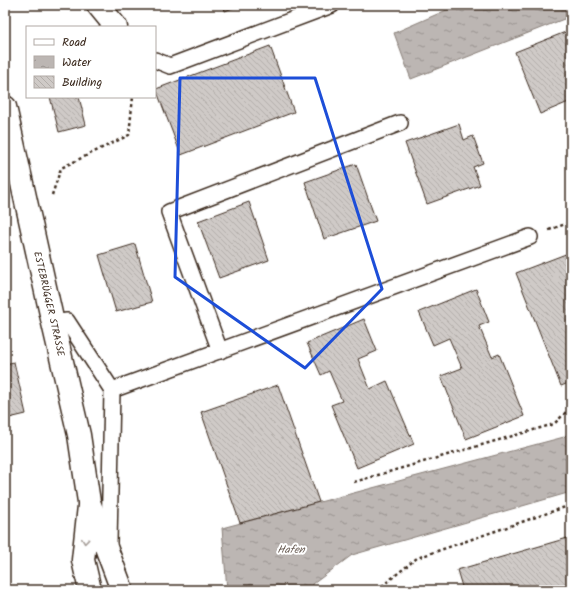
<svg xmlns="http://www.w3.org/2000/svg" width="576" height="595" font-family="Kalam,sans-serif">
<style>
.water{fill:url(#water-ripples);stroke:#887e77}
.building{fill:url(#building-back-hatch);stroke:#3b2a1e}
.lines{fill:none;stroke-linecap:round;stroke-linejoin:round}
.service-casing{stroke:#3b2a1e;stroke-width:18}
.minor-casing{stroke:#3b2a1e;stroke-width:25}
.tertiary-casing{stroke:#3b2a1e;stroke-width:25}
.path{stroke:#3b2a1e;stroke-width:2.5;stroke-dasharray:3 3;stroke-linecap:butt}
.service{stroke:#fff;stroke-width:15}
.minor{stroke:#fff;stroke-width:22}
.tertiary{stroke:#fff;stroke-width:22}
.oneway{stroke:#a79f9a}
.marked{fill:none;stroke:#1d4ed8;stroke-width:3;stroke-linejoin:round}
.labels{text-anchor:middle;dominant-baseline:central;stroke-width:4;stroke-linejoin:round;paint-order:stroke}
.street-label{font-size:10px;fill:#3b2a1e;stroke:#fff}
.water-label{font-size:11px;font-style:italic;fill:#685b52;stroke:#fff}
</style>
<defs>
<pattern id="water-ripples" width="26" height="14" patternUnits="userSpaceOnUse"><rect width="26" height="14" fill="#bcb6b3"/><path d="M2 4q2-2 4 0t4 0M15 11q2-2 4 0t4 0" fill="none" stroke="#9a9491"/></pattern>
<pattern id="building-back-hatch" width="6" height="6" patternUnits="userSpaceOnUse"><rect width="6" height="6" fill="#cfcac7"/><path d="M-1 5l2 2M0 0l6 6M5-1l2 2" fill="none" stroke="#b3aeaa"/></pattern>
</defs>
<rect width="100%" height="100%" fill="#fff"/>
<filter id="ink" filterUnits="userSpaceOnUse"><feTurbulence type="fractalNoise" baseFrequency=".025" numOctaves="2"/><feDisplacementMap in="SourceGraphic" scale="8" xChannelSelector="R" yChannelSelector="G"/><feConvolveMatrix kernelMatrix="1 2 1 2 8 2 1 2 1" color-interpolation-filters="sRGB"/></filter>
<g filter="url(#ink)">
<g class="water">
<path d="M 458,5 L 571,5 L 571,21 L 564,19 L 411,79 L 394,33 Z"/>
<path d="M 571,430 L 571,492 L 352,555 L 313,584 L 313,590 L 227,590 L 222,528 L 564,437 Z"/>
</g>
<g class="building">
<path d="M 223,5 L 240,5 L 225,11 Z"/>
<path d="M 568,31 L 571,37 L 571,101 L 540,114 L 515,52 Z"/>
<path d="M 270,46 L 294,112 L 181,155 L 156,89 Z"/>
<path d="M 50,97 L 79,97 L 86,125 L 59,132 Z"/>
<path d="M 459,124 L 464,140 L 473,136 L 483,163 L 473,167 L 480,185 L 427,204 L 405,143 Z"/>
<path d="M 356,164 L 376,221 L 324,239 L 305,182 Z"/>
<path d="M 249,202 L 269,260 L 219,278 L 198,221 Z"/>
<path d="M 135,244 L 152,302 L 116,312 L 99,255 Z"/>
<path d="M 571,252 L 571,382 L 561,386 L 516,273 Z"/>
<path d="M 476,289 L 489,322 L 479,326 L 492,357 L 499,354 L 524,416 L 466,439 L 441,376 L 462,368 L 449,338 L 433,345 L 419,312 Z"/>
<path d="M 364,319 L 377,351 L 358,359 L 370,389 L 387,381 L 414,444 L 357,468 L 331,405 L 342,401 L 329,371 L 321,375 L 307,343 Z"/>
<path d="M 14,362 L 26,414 L 5,419 L 5,364 Z"/>
<path d="M 278,385 L 319,502 L 240,523 L 201,412 Z"/>
<path d="M 571,537 L 571,584 L 551,590 L 463,590 L 457,570 Z"/>
</g>
<g class="lines">
<g class="service-casing">
<g id="service">
<path d="M 155,60 L 170,66 L 332,5"/>
<path d="M 53,323 L 67,321 L 112,390 L 530,237"/>
<path d="M 220,351 L 169,212 L 400,123"/>
<path d="M 109,543 L 112,390"/>
</g>
</g>
<g class="minor-casing">
<path id="minor" d="M 98,5 L 116,27"/>
</g>
<g class="tertiary-casing">
<g id="tertiary">
<path d="M 5,107 L 53,323 L 79,435 L 89,502 L 122,590"/>
<path d="M 89,506 L 83,560 L 90,590"/>
</g>
</g>
<g class="path">
<path d="M 52,195 L 61,168 L 129,135 L 133,97"/>
<path d="M 549,230 L 571,222"/>
<path d="M 354,482 L 554,424 L 571,407"/>
<path d="M 377,590 L 417,558 L 571,505"/>
</g>
<use href="#service" class="service"/>
<use href="#minor" class="minor"/>
<use href="#tertiary" class="tertiary"/>
</g>
<defs><path id="oneway-chevron" d="M-2-3.5L2.5 0L-2 3.5" fill="none" stroke-width="1.6" stroke-linecap="round" stroke-linejoin="round"/></defs>
<use class="oneway" href="#oneway-chevron" transform="translate(85 541) rotate(96)"/>
</g>
<path class="marked" d="M 180,78 L 315,78 L 382,289 L 305,368 L 175,277 Z"/>
<g class="labels">
<g class="street-label">
<text transform="translate(49 304) rotate(77)">ESTEBRÜGGER STRASSE</text>
</g>
<g class="water-label">
<text x="291" y="550">Hafen</text>
</g>
</g>
<rect width="576" height="595" fill="none" stroke="#fff" stroke-width="20"/>
<rect x="10" y="10" width="556" height="575" fill="none" stroke="#3b2a1e" stroke-width="1.5" filter="url(#ink)"/>
<rect x="26" y="26" width="130" height="72" fill="#ffffff" stroke="#b1aaa5"/>
<rect x="34" y="39" width="20" height="6" fill="#ffffff" stroke="#b1aaa5"/>
<text x="62" y="46" font-size="12" fill="#3b2a1e">Road</text>
<rect x="34" y="56" width="20" height="12" fill="url(#water-ripples)" stroke="#b1aaa5"/>
<text x="62" y="66" font-size="12" fill="#3b2a1e">Water</text>
<rect x="34" y="76" width="20" height="12" fill="url(#building-back-hatch)" stroke="#b1aaa5"/>
<text x="62" y="86" font-size="12" fill="#3b2a1e">Building</text>
</svg>
